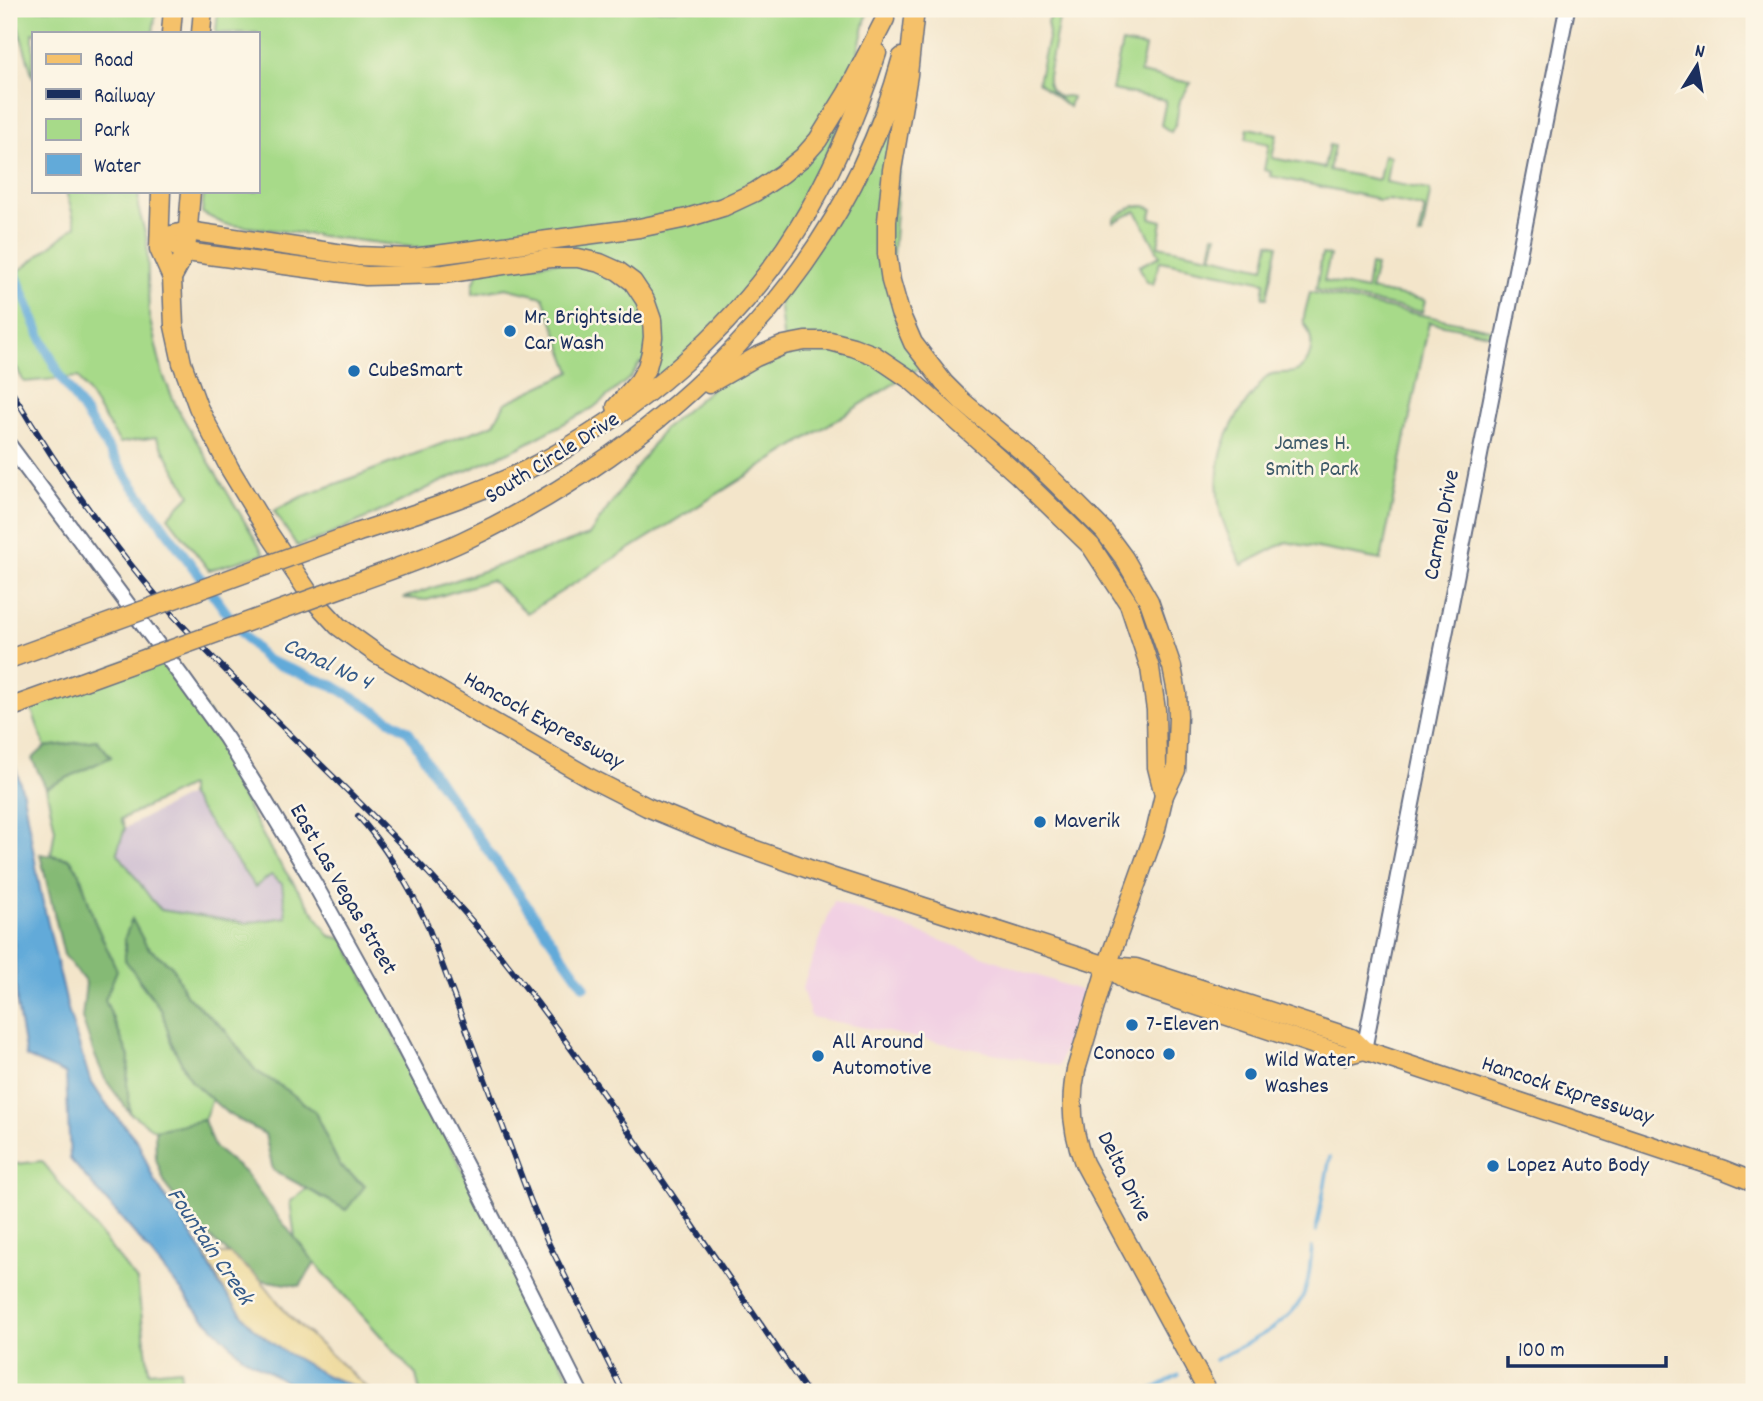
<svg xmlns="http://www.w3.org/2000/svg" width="1763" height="1401" font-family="Dekko,sans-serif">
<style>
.built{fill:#f1d0e3}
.industrial{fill:#cebed1}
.green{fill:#a7da89;stroke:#618474;stroke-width:2;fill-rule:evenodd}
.forest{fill:#85ba75;stroke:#50746a;stroke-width:2}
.sand{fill:#eeda9e;stroke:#84847e;stroke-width:2}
.water{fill:#62aad9;stroke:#3e6c9c;stroke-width:2}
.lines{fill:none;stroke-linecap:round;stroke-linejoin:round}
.stream{stroke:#62aad9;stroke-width:3.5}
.canal{stroke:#62aad9;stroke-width:10}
.minor-casing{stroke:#676f84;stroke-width:18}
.major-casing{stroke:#676f84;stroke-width:21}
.minor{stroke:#fff;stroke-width:14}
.major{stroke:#f5c16b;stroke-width:18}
.rail-casing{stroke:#1b2f5e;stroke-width:6}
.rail{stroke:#fcf5e5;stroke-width:3.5;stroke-dasharray:10;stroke-linecap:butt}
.major-bridge-casing{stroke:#676f84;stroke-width:21;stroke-linecap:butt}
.major-bridge{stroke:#f5c16b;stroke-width:18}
.poi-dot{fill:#1f6fb2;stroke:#fcf5e5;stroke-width:2.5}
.labels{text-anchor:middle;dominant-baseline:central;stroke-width:5;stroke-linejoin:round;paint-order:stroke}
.poi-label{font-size:23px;fill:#1b2f5e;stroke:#fcf5e5;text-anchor:start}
.park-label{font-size:23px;fill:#3e5a69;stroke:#fcf5e5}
.street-label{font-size:23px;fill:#1b2f5e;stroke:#fcf5e5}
.water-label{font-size:24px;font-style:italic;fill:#345a89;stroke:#fcf5e5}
</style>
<rect width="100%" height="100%" fill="#fcf5e5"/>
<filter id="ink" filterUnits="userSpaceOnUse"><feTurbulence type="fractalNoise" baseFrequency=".0143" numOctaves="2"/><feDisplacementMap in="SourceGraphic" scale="14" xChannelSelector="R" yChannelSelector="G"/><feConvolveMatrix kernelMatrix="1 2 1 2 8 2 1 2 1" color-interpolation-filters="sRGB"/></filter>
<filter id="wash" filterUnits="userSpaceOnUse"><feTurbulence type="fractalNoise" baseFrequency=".00686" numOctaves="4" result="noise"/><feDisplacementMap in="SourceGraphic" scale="28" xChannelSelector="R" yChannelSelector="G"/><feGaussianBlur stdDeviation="1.57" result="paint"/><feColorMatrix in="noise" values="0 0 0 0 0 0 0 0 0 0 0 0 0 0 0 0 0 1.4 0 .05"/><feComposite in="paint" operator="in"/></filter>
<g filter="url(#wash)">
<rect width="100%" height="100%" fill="#f3e5ca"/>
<path class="built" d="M 834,901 L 1015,968 L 1082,991 L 1059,1066 L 811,1017 L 802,988 Z"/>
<path class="industrial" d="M 189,795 L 255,887 L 271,875 L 282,884 L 286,917 L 246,923 L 161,910 L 152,900 L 117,852 L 125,828 Z"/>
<g class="green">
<path d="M 13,9 L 156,9 L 153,33 L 33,33 L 33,78 Z"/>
<path d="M 218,9 L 868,9 L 845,108 L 798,228 L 713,334 L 653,389 L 653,367 L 640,363 L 631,377 L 593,408 L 520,447 L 434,485 L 390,507 L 325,537 L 297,546 L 274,511 L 299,498 L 494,424 L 505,403 L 571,372 L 543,297 L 506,288 L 473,294 L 473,285 L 479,269 L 588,259 L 563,239 L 459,253 L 224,224 L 202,213 L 204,191 L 257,191 L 257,33 L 216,33 Z"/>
<path d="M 1055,9 L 1061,9 L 1048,76 C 1047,87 1051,91 1059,97 L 1067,96 L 1072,97 L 1069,107 L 1038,82 L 1049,34 L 1047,22 L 1052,16 Z"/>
<path d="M 1122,43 L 1145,47 L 1140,73 L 1191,83 L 1180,100 L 1176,123 L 1171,132 L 1161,125 L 1166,100 L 1112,90 Z"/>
<path d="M 889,97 L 903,112 L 891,281 L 927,363 L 527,613 L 491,580 L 427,600 L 403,598 L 589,535 L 663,430 L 731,372 L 784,345 L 779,299 L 805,264 Z"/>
<path d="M 1248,128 L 1277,134 L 1272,158 L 1324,168 L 1329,145 L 1334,146 L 1329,170 L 1379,180 L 1384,155 L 1390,156 L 1386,182 L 1429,190 L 1430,194 L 1422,235 L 1419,236 L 1424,212 L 1424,208 L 1421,207 L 1389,200 L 1378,201 L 1374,198 L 1270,176 L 1271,172 L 1264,170 L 1269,144 L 1246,139 Z"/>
<path d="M 66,191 L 139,191 L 138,207 L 147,240 L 149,316 L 163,375 L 177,408 L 264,554 L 209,570 L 168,517 L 190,495 L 156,437 L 120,443 L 78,377 L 24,382 L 9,354 L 9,279 L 76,226 Z"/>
<path d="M 1134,206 L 1145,206 L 1153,209 L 1150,218 L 1162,221 L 1158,246 L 1210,256 L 1214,235 L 1217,235 L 1212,256 L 1264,268 L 1269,243 L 1278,245 L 1267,298 L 1263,298 L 1265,282 L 1160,261 L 1153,285 L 1146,281 L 1139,266 L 1160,256 L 1136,211 L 1114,222 L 1114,218 Z"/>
<path d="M 1322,254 L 1330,255 L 1324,281 L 1366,290 L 1370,265 L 1376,266 L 1370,290 L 1425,300 L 1422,312 L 1316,290 Z"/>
<path d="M 1310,292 L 1495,330 L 1494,335 L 1429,322 L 1381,560 L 1286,542 L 1242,565 C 1234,547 1224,529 1220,510 C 1211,465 1227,424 1256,390 C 1259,386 1263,381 1266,377 C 1278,367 1297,382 1308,359 C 1313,349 1312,338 1307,328 C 1306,326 1304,325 1304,323 C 1302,318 1309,299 1310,292 Z"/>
<path d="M 160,646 L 226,738 L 227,769 L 272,852 L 330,936 L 344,939 L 577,1392 L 420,1392 L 416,1375 L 315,1263 L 295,1238 L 290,1202 L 307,1189 L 346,1210 L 365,1185 L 340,1166 L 331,1148 L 315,1112 L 287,1090 L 256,1071 L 224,1029 L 186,995 L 172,966 L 147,947 L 139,981 L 162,1011 L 171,1042 L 190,1080 L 212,1099 L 204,1120 L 155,1130 L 130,1113 L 127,1083 L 129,1057 L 105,1000 L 104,944 L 94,920 L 80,874 L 70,859 L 51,855 L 55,829 L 46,788 L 111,757 L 96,740 L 45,747 L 29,702 ZM 189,786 L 189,795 L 255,887 L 271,875 L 282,884 L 286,917 L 246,923 L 161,910 L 152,900 L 117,852 L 125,828 L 121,819 Z"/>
<path d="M 42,1161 L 137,1281 L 149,1372 L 180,1369 L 183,1392 L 9,1392 L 9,1165 Z"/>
</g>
<g class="forest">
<path d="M 97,740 L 111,757 L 46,788 L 32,759 L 45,747 Z"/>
<path d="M 40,854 L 70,859 L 80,874 L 94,920 L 117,970 L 105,1000 L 129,1057 L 127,1083 L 130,1113 L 105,1079 L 93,1051 L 82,1018 L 86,983 L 64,955 Z"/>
<path d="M 132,919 L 147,947 L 172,966 L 186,995 L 224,1029 L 256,1071 L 287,1090 L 315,1112 L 331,1148 L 340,1166 L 365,1186 L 346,1210 L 273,1170 L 265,1134 L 228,1114 L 190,1080 L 171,1042 L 162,1011 L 125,960 L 125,937 Z"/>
<path d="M 204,1120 L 214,1147 L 244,1172 L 263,1198 L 315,1263 L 300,1286 L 261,1280 L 202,1231 L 166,1186 L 156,1159 L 155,1130 Z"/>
</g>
<path class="sand" d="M 204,1254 L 230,1254 L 261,1280 L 289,1316 L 372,1392 C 336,1385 278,1353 252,1327 C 232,1307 218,1279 204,1254 Z"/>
<path class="water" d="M 9,746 L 23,793 L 41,894 L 69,1013 L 90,1080 L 105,1103 L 138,1142 L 154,1180 L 204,1254 L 218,1283 L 252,1327 L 280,1349 L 327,1376 L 369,1392 L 303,1392 L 242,1356 L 199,1313 L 141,1241 L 70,1159 L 66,1074 L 26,1057 L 17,1005 L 14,944 L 9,916 Z"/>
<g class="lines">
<g class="stream">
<path d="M 1316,1231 L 1330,1157"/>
<path d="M 1215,1360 C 1245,1343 1293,1325 1305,1291 C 1310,1278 1310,1262 1312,1248"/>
<path d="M 1146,1392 L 1179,1375"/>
</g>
<path class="canal" d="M 9,258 L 42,340 L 59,374 L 131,483 L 240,631 L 266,660 L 334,686 L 408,731 L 437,779 L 584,986"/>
</g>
</g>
<g filter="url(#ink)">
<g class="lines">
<g class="minor-casing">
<g id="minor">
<path d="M 9,445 L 182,677 L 226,738 L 259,791 L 314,883 L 384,1009 L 475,1183 L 580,1392"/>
<path d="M 1364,1050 L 1567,9"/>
</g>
</g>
<g class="major-casing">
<g id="major">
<path d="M 915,9 L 908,75 L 892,170 L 887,221 L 887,254 L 891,281 L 900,313 L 913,343 L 944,383 L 963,402 L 1028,456 L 1056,483 L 1104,531 L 1124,558 L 1149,601 L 1172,667 L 1177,693 L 1178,716 L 1176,770 L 1164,795 L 1156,829 L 1107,966 L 1076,1070 C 1069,1103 1072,1132 1084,1163 L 1208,1392"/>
<path d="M 171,33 L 173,9"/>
<path d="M 201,33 L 203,9"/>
<path d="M 161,191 L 159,249 L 172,278 L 174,326 L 182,363 L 198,407 L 230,469 L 268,532 L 313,599 L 338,626 L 377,654 L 484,717 L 590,778 L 647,807 L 725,839 L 831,877 L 1107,966 L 1136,968 L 1352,1038 L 1364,1050 L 1724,1170 L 1754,1182"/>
<path d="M 160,238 L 188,231 L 357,256 L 413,258 L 639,228 L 687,218 L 723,207 L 755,192 L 782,174 L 803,157 L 818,140 L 847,93 L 885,19"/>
<path d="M 160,238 L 186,252 L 366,276 L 444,274 L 550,258 L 578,258 L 600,263 L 618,271 L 633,282 L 645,300 L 652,320 L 653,337 L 651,352 L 647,367 L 639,381 L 616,407"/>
<path d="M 172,278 L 186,252 L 191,191"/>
<path d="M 709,384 L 756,357 L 784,345 L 805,341 L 830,341 L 853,347 L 874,355 L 911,380 L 1018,475 L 1091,546 L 1129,604 L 1150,668 L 1156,710 L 1157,767 L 1164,795"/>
<path d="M 356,533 C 414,514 474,496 530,468 C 635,415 737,328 799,227 C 833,172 857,114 877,53"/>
<path d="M 344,587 C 384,572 425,559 463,541 C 665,447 844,277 902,57"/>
<path d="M 1107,966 L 1131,984 L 1345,1055 L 1364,1050"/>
</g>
</g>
<use href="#minor" class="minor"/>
<use href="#major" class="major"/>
<g class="rail-casing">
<g id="rail">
<path d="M 9,387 C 63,478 124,564 197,641 C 285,733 381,818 465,913 C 530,988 587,1070 643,1152 C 697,1232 752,1312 807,1392"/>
<path d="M 358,816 C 387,848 408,885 427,924 L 531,1202 L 548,1242 L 623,1392"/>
</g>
</g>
<use href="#rail" class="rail"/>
<g class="major-bridge-casing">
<g id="major-bridge">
<path d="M 9,659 L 356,533"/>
<path d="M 9,708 L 344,587"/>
</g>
</g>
<use href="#major-bridge" class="major-bridge"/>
</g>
</g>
<g class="poi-dot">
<circle cx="510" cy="331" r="7"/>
<circle cx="354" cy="371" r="7"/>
<circle cx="1040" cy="822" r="7"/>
<circle cx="1132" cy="1025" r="7"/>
<circle cx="1169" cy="1054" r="7"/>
<circle cx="818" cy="1056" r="7"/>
<circle cx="1251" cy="1074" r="7"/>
<circle cx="1493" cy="1166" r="7"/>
</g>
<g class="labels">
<g class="poi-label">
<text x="524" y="318">Mr. Brightside<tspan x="524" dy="26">Car Wash</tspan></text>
<text x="368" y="371">CubeSmart</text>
<text x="1054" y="822">Maverik</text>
<text x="1146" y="1025">7-Eleven</text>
<text x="832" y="1043">All Around<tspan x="832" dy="26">Automotive</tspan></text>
<text x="1155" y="1054" text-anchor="end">Conoco</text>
<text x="1265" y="1061">Wild Water<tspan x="1265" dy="26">Washes</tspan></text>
<text x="1507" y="1166">Lopez Auto Body</text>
</g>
<g class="park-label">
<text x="1312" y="444">James H.<tspan x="1312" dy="26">Smith Park</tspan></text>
</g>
<g class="street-label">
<text transform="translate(553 459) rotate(-32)">South Circle Drive</text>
<text transform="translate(1443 525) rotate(-79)">Carmel Drive</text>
<text transform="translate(543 722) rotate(29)">Hancock Expressway</text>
<text transform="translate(342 890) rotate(60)">East Las Vegas Street</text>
<text transform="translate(1567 1092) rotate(18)">Hancock Expressway</text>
<text transform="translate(1123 1177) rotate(64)">Delta Drive</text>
</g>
<g class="water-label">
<text transform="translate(327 665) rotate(25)">Canal No 4</text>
<text transform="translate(209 1247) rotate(56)">Fountain Creek</text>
</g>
</g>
<rect width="1763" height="1401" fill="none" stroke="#fcf5e5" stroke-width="35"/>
<rect x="32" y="32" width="228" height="161" fill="#fcf5e5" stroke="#a2a6af" stroke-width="2"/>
<rect x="46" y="54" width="35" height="10" fill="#f5c16b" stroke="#a2a6af" stroke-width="2"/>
<text x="94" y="66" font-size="21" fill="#1b2f5e">Road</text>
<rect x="46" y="89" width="35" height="10" fill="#1b2f5e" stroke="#a2a6af" stroke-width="2"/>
<text x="94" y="102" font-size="21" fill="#1b2f5e">Railway</text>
<rect x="46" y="119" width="35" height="21" fill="#a7da89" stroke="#a2a6af" stroke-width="2"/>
<text x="94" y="136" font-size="21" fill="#1b2f5e">Park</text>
<rect x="46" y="154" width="35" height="21" fill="#62aad9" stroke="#a2a6af" stroke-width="2"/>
<text x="94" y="172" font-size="21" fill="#1b2f5e">Water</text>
<g transform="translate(1697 66) rotate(11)" stroke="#fcf5e5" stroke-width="5" paint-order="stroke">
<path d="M0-5L12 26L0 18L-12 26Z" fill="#1b2f5e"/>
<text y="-10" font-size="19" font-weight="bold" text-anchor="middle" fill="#1b2f5e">N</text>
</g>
<path d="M1508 1356v10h158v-10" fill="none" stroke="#1b2f5e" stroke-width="3.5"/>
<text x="1518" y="1356" font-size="21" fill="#1b2f5e" stroke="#fcf5e5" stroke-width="5" paint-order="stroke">100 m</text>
</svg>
